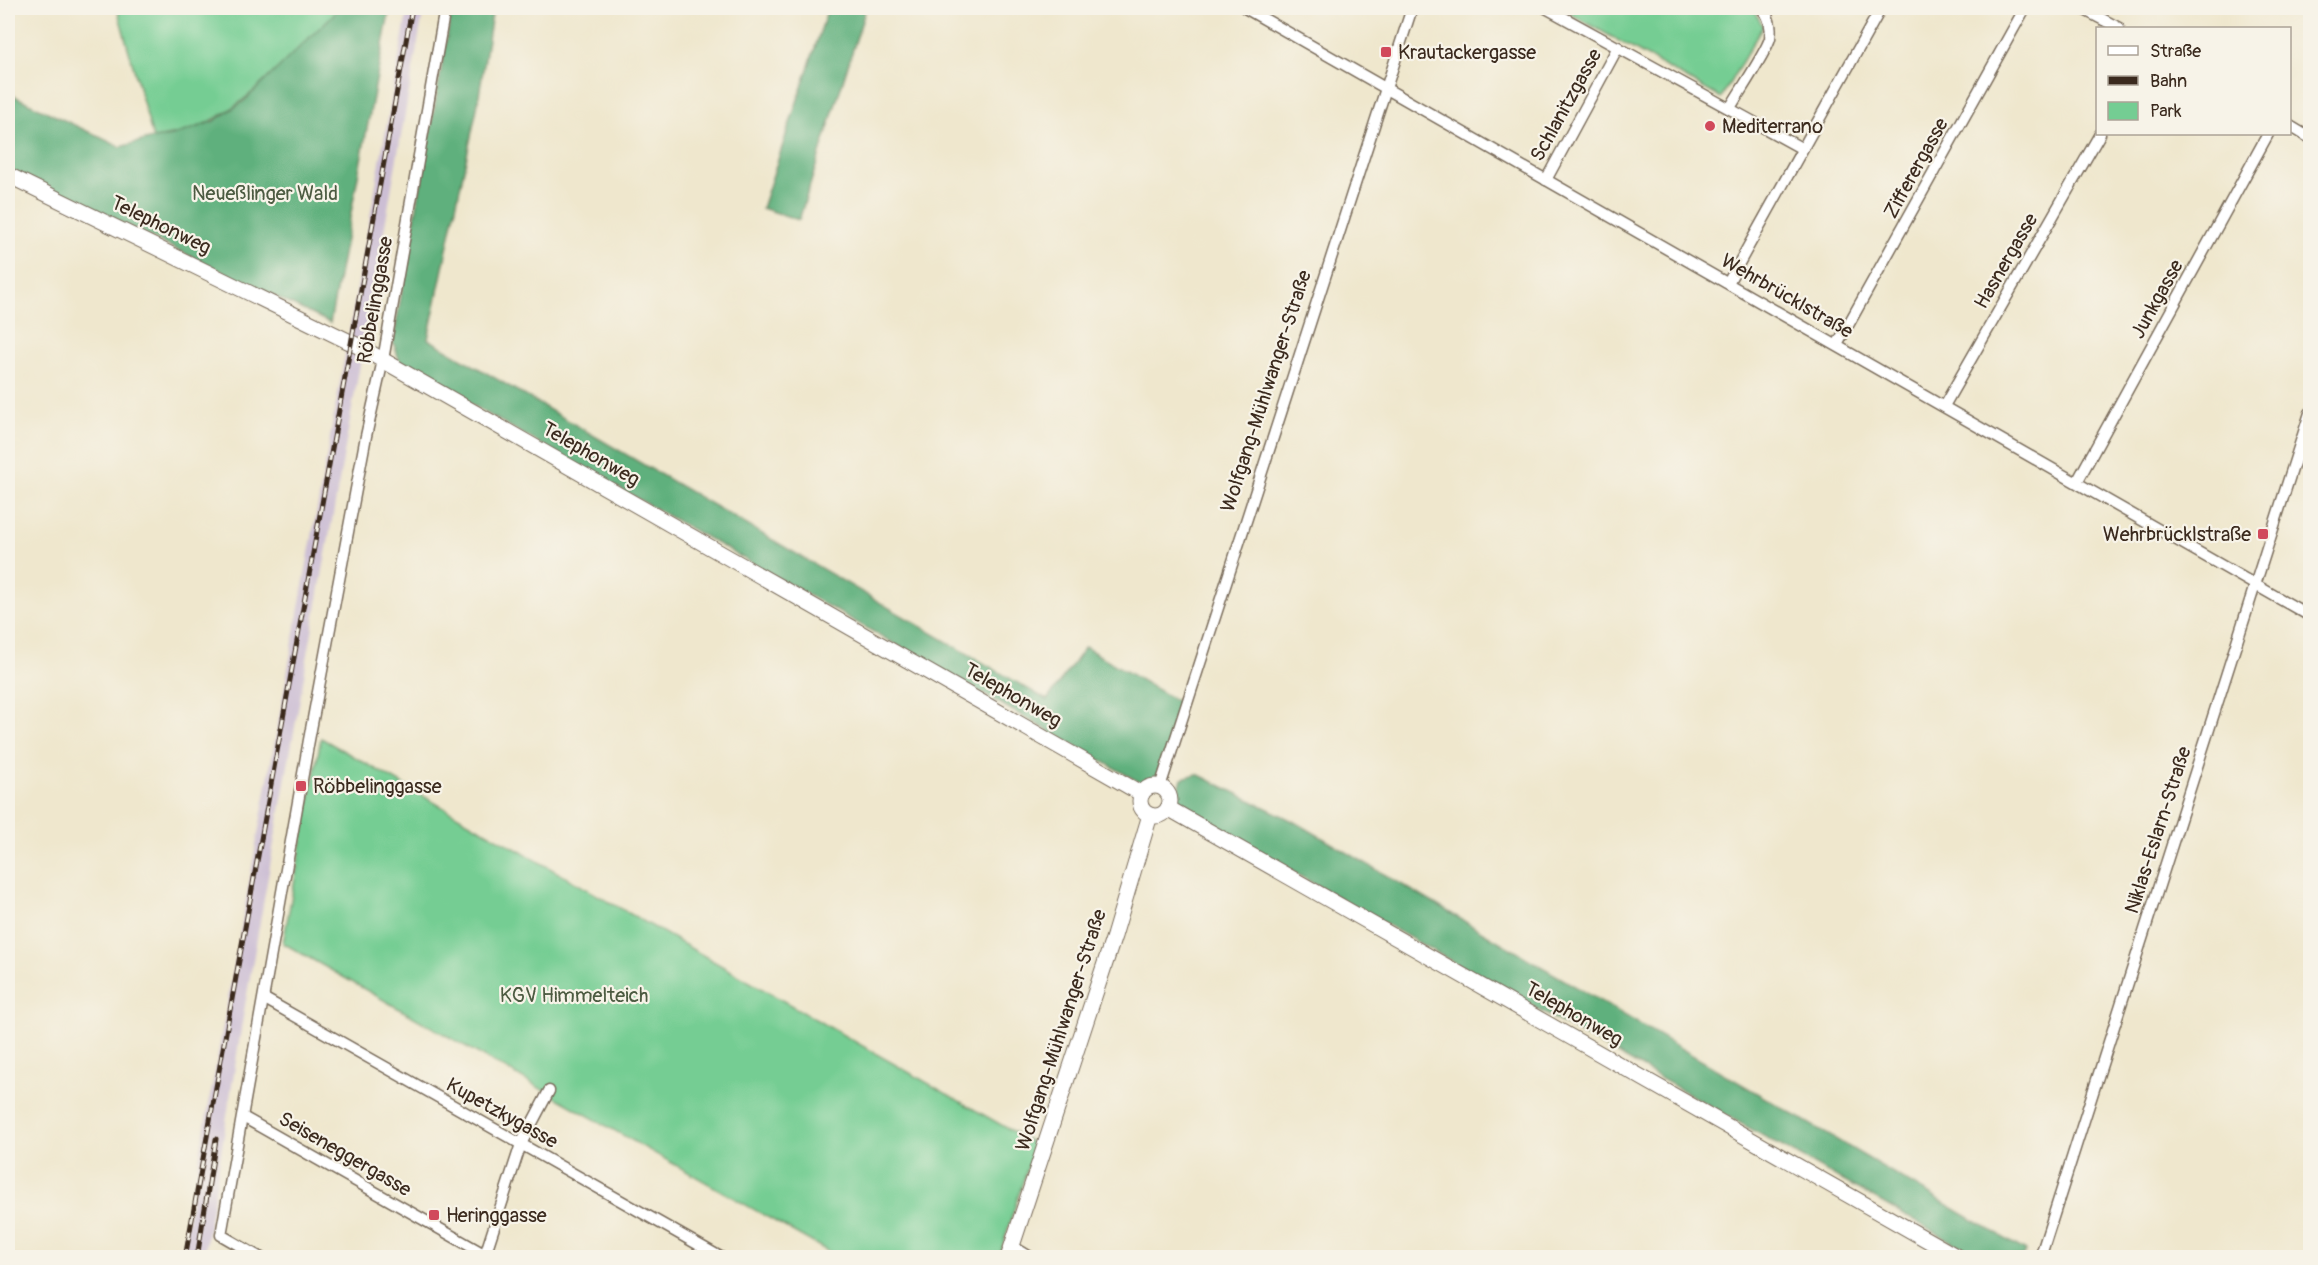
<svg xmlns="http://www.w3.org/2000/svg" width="2318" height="1265" font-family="Pangolin,sans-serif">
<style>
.industrial{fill:#ccbed4}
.green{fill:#74cd93;stroke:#587c58;stroke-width:1.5}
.forest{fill:#5fb07d;stroke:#4d6d4e;stroke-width:1.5}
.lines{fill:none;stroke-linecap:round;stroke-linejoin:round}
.street-casing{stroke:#7a6c5b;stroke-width:13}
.secondary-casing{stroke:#7a6c5b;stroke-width:17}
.street{stroke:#fff;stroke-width:10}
.secondary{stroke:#fff;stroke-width:15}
.rail-casing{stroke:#3b2a1e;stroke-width:5}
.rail{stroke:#f7f3e8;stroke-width:3;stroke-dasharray:9;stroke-linecap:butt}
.poi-dot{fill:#d1495b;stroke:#f7f3e8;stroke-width:2}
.labels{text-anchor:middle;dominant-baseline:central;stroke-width:4.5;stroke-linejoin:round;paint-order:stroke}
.poi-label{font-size:20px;fill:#3b2a1e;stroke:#f7f3e8;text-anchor:start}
.street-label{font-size:20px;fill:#3b2a1e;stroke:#f7f3e8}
.park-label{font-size:20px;fill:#4c5b41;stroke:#f7f3e8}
</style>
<rect width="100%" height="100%" fill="#f7f3e8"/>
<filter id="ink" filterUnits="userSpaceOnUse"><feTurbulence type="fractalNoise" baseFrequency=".0167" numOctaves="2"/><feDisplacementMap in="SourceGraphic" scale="12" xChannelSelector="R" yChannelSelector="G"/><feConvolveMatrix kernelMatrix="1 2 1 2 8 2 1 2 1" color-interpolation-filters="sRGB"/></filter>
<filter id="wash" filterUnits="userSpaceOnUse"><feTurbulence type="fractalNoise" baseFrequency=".008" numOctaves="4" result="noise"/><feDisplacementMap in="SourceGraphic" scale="24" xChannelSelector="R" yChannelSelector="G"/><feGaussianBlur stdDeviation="1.35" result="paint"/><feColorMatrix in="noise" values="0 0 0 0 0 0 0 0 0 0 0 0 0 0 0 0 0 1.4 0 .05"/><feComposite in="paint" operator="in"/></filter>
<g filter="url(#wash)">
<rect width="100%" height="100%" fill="#efe7cd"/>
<path class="industrial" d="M 408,8 L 424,8 L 245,1005 L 204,1257 L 181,1258 Z"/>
<g class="green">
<path d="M 117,8 L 340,8 C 328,25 310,39 294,54 C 250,95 217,131 153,138 Z"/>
<path d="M 1560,8 L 1747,8 L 1755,12 L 1763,26 L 1721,98 Z"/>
<path d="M 321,738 L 1035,1144 L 999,1257 L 838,1257 L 283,943 Z"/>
</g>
<g class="forest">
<path d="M 340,8 L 390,8 L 330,323 L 8,169 L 8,93 L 120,147 L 153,138 L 172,136 L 214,121 L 244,101 Z"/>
<path d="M 452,8 L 493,8 L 477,108 L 428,339 L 1047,700 L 1085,647 L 1180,703 C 1175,720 1165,768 1154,779 C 1150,783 1145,783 1141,783 L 401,365 L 393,342 Z"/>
<path d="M 828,8 L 866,8 L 799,220 L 762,208 Z"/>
<path d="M 1197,774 L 1297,823 L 2026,1251 L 2023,1257 L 1979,1257 L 1179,808 L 1176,801 L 1182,778 Z"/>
</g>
</g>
<g filter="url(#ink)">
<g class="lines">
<g class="street-casing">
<g id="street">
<path d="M 1245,8 L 2310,616"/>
<path d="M 1546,8 L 1801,148"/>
<path d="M 2081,8 L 2119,28"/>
<path d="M 1730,108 C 1738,94 1767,51 1770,38 C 1772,27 1769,15 1761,8"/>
<path d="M 2290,126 L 2310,138"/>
<path d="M 1546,180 L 1618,47"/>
<path d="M 1728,283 L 1881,8"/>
<path d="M 1837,345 L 2025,8"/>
<path d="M 1944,406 L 2100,134"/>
<path d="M 2077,482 L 2268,134"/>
<path d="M 1160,787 L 1412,8"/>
<path d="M 265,999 L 722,1258"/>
<path d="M 243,1117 L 491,1258"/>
<path d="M 1012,1246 L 1032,1258"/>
<path d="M 261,1258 L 221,1235 L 309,740 L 366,436 L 383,360 L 445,8"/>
<path d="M 484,1258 L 521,1144 L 549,1091"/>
<path d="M 2040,1258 L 2310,413"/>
</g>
</g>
<g class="secondary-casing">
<g id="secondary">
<path d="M 8,175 L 358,346 L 1142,794"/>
<circle cx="1155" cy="801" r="15"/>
<path d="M 1168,808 L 1959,1258"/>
<path d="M 1008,1258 L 1114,936 L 1150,815"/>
</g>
</g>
<use href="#street" class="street"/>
<use href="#secondary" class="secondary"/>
<g class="rail-casing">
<g id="rail">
<path d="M 185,1258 L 412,8"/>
<path d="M 197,1258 L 216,1139"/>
</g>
</g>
<use href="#rail" class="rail"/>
</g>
</g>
<g class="poi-dot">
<rect x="1380" y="46" width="12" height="12" rx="3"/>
<circle cx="1710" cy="126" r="6"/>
<rect x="2257" y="528" width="12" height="12" rx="3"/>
<rect x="295" y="780" width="12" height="12" rx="3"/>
<rect x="428" y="1209" width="12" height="12" rx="3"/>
</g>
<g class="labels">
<g class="poi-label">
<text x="1398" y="52">Krautackergasse</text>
<text x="1722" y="126">Mediterrano</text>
<text x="2251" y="534" text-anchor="end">Wehrbrücklstraße</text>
<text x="313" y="786">Röbbelinggasse</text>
<text x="446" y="1215">Heringgasse</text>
</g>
<g class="street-label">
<text transform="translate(1566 105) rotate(-61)">Schlanitzgasse</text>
<text transform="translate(1916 168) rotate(-61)">Zifferergasse</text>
<text transform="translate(161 225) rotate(26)">Telephonweg</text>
<text transform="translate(2006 261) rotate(-60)">Hasnergasse</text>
<text transform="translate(1787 296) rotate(30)">Wehrbrücklstraße</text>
<text transform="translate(2157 299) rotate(-61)">Junkgasse</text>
<text transform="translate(375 300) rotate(-80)">Röbbelinggasse</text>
<text transform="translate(1266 391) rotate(-72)">Wolfgang-Mühlwanger-Straße</text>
<text transform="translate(591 454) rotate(30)">Telephonweg</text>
<text transform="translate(1013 695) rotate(30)">Telephonweg</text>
<text transform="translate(2158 830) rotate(-72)">Niklas-Eslarn-Straße</text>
<text transform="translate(1574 1014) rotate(30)">Telephonweg</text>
<text transform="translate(1061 1030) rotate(-72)">Wolfgang-Mühlwanger-Straße</text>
<text transform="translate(502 1113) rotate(29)">Kupetzkygasse</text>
<text transform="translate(345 1154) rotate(30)">Seiseneggergasse</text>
</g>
<g class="park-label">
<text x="265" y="193">Neueßlinger Wald</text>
<text x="574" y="995">KGV Himmelteich</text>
</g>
</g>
<rect width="2318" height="1265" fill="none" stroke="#f7f3e8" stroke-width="30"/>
<rect x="2096" y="27" width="195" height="108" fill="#f7f3e8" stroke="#aca397" stroke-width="1.5"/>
<rect x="2108" y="46" width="30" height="9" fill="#ffffff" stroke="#aca397" stroke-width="1.5"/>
<text x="2150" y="57" font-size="18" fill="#3b2a1e">Straße</text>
<rect x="2108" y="76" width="30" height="9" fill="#3b2a1e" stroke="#aca397" stroke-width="1.5"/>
<text x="2150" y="87" font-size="18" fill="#3b2a1e">Bahn</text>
<rect x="2108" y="102" width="30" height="18" fill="#74cd93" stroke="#aca397" stroke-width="1.5"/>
<text x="2150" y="117" font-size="18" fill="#3b2a1e">Park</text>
</svg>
